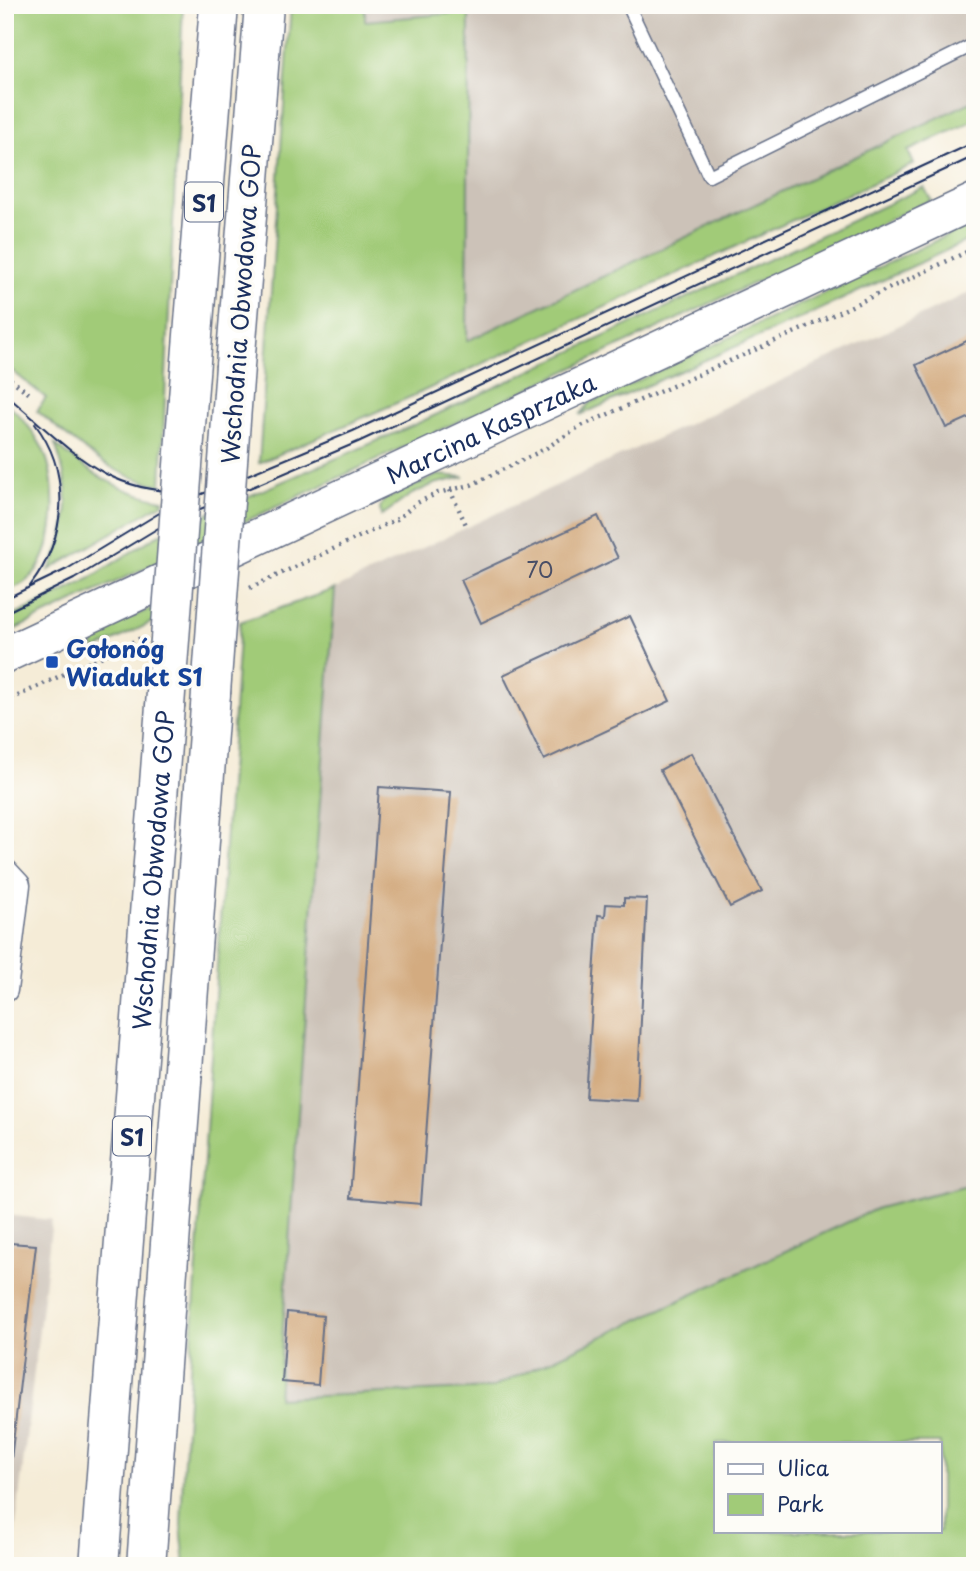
<svg xmlns="http://www.w3.org/2000/svg" width="980" height="1571" font-family="'Playpen Sans',sans-serif">
<style>
.industrial{fill:#ccc2b8}
.green{fill:#a1cb78;stroke:#5e7d6b;stroke-width:2;fill-rule:evenodd}
.building{fill:#d3ab80}
.lines{fill:none;stroke-linecap:round;stroke-linejoin:round}
.lane-casing{stroke:#677188;stroke-width:15}
.street-casing{stroke:#677188;stroke-width:27}
.secondary-casing{stroke:#677188;stroke-width:38}
.highway-casing{stroke:#677188;stroke-width:41}
.path{stroke:#677188;stroke-width:4.5;stroke-dasharray:2 5;stroke-linecap:butt}
.lane{stroke:#fff;stroke-width:12}
.street{stroke:#fff;stroke-width:24}
.secondary{stroke:#fff;stroke-width:35}
.highway{stroke:#fff;stroke-width:38}
.tram{stroke:#1b2f5e;stroke-width:2}
.highway-bridge-casing{stroke:#677188;stroke-width:41;stroke-linecap:butt}
.highway-bridge{stroke:#fff;stroke-width:38}
.transit-dot{fill:#1a4fb4;stroke:#fdfcf7;stroke-width:2.5}
.labels{text-anchor:middle;dominant-baseline:central;stroke-width:7;stroke-linejoin:round;paint-order:stroke}
.number-label{font-size:21px;fill:#494e66}
.shield{fill:#fdfcf7;stroke:#5f6c8c;stroke-width:2}
.shield-label{font-size:23px;font-weight:bold;fill:#1b2f5e}
.street-label{font-size:24px;fill:#1b2f5e;stroke:#fdfcf7}
.transit-label{font-size:24px;font-weight:bold;fill:#164399;stroke:#fdfcf7;text-anchor:start}
</style>
<rect width="100%" height="100%" fill="#fdfcf7"/>
<filter id="ink" filterUnits="userSpaceOnUse"><feTurbulence type="fractalNoise" baseFrequency=".0143" numOctaves="2"/><feDisplacementMap in="SourceGraphic" scale="14" xChannelSelector="R" yChannelSelector="G"/><feConvolveMatrix kernelMatrix="1 2 1 2 8 2 1 2 1" color-interpolation-filters="sRGB"/></filter>
<filter id="wash" filterUnits="userSpaceOnUse"><feTurbulence type="fractalNoise" baseFrequency=".00686" numOctaves="4" result="noise"/><feDisplacementMap in="SourceGraphic" scale="28" xChannelSelector="R" yChannelSelector="G"/><feGaussianBlur stdDeviation="1.57" result="paint"/><feColorMatrix in="noise" values="0 0 0 0 0 0 0 0 0 0 0 0 0 0 0 0 0 1.4 0 .05"/><feComposite in="paint" operator="in"/></filter>
<g filter="url(#wash)">
<rect width="100%" height="100%" fill="#f5ecd7"/>
<g class="industrial">
<path d="M 365,5 L 975,5 L 975,100 L 467,342 L 469,12 L 364,21 Z"/>
<path d="M 975,290 L 975,1183 L 878,1208 L 492,1388 L 277,1398 L 335,589 Z"/>
<path d="M 5,1215 L 52,1220 L 11,1566 L 5,1566 Z"/>
</g>
<g class="green">
<path d="M 5,5 L 183,5 L 161,485 C 110,477 76,443 37,411 L 46,398 L 5,365 Z"/>
<path d="M 291,5 L 365,5 L 365,21 L 469,12 L 467,341 L 975,100 L 975,120 L 908,151 L 914,164 L 415,395 L 259,463 Z"/>
<path d="M 924,187 L 931,200 L 5,634 L 5,620 L 84,582 L 156,536 L 414,425 Z"/>
<path d="M 975,222 L 975,237 L 817,311 L 580,415 L 590,403 Z"/>
<path d="M 5,402 C 20,415 34,431 43,449 C 59,483 59,557 25,582 C 20,586 11,589 5,592 Z"/>
<path d="M 55,444 C 89,472 118,492 163,500 L 163,503 L 49,570 C 72,530 71,486 55,444 Z"/>
<path d="M 438,475 L 465,477 L 434,484 L 412,494 L 381,516 L 380,507 L 384,500 Z"/>
<path d="M 335,589 L 278,1398 L 492,1388 L 878,1208 L 975,1183 L 975,1566 L 185,1566 L 181,1525 L 183,1474 L 240,622 ZM 716,1443 L 940,1443 L 940,1531 L 716,1531 Z"/>
<path d="M 160,604 L 165,616 L 95,650 L 89,637 Z"/>
</g>
<g id="blocks">
<g class="building">
<path d="M 975,337 L 975,415 L 946,428 L 916,365 Z"/>
<path d="M 598,516 L 618,558 L 481,623 L 461,580 Z"/>
<path d="M 630,616 L 670,701 L 544,760 L 503,675 Z"/>
<path d="M 691,753 L 762,891 L 730,907 L 660,770 Z"/>
<path d="M 379,787 L 451,792 L 421,1204 L 350,1198 Z"/>
<path d="M 624,898 L 647,899 L 637,1101 L 586,1098 L 598,915 L 605,916 L 606,904 L 624,905 Z"/>
<path d="M 10,1243 L 36,1245 L 7,1494 L 5,1285 Z"/>
<path d="M 287,1312 L 323,1316 L 318,1385 L 282,1382 Z"/>
</g>
</g>
</g>
<g filter="url(#ink)">
<use href="#blocks" fill-opacity="0" stroke="#677188" stroke-width="2"/>
<g class="lines">
<g class="lane-casing">
<path id="lane" d="M 639,5 L 630,9 L 709,176 L 975,44"/>
</g>
<g class="street-casing">
<path id="street" d="M 5,871 L 18,885 L 5,990"/>
</g>
<g class="secondary-casing">
<g id="secondary">
<path id="s1" d="M 5,655 L 975,201"/>
</g>
</g>
<g class="highway-casing">
<g id="highway">
<path d="M 235,366 L 264,5"/>
<path d="M 188,399 L 219,5"/>
<path id="s2" d="M 99,1566 L 165,706"/>
<path d="M 146,1566 L 211,693"/>
</g>
</g>
<g class="path">
<path d="M 5,375 L 31,395"/>
<path d="M 450,490 L 467,527"/>
<path d="M 250,588 L 397,519 L 417,503 L 438,493 L 471,485 L 543,450 L 579,427 L 807,327 L 975,248"/>
<path d="M 5,702 L 141,638"/>
</g>
<use href="#lane" class="lane"/>
<use href="#street" class="street"/>
<use href="#secondary" class="secondary"/>
<use href="#highway" class="highway"/>
<g class="tram">
<path d="M 5,394 C 68,447 109,500 198,490"/>
<path d="M 30,586 C 67,538 72,473 35,424"/>
<path d="M 5,599 L 67,569 L 166,509 L 353,431 L 975,142"/>
<path d="M 5,613 L 74,579 L 165,524 L 358,442 L 975,156"/>
</g>
<g class="highway-bridge-casing">
<g id="highway-bridge">
<path d="M 211,693 L 235,366"/>
<path d="M 165,706 L 188,399"/>
</g>
</g>
<use href="#highway-bridge" class="highway-bridge"/>
</g>
</g>
<rect class="transit-dot" x="45" y="655" width="14" height="14" rx="3.5"/>
<g class="labels">
<g class="number-label">
<text x="540" y="569">70</text>
</g>
<g class="shield">
<rect x="185" y="182.5" width="38" height="39" rx="5"/>
<rect x="113" y="1116.5" width="38" height="39" rx="5"/>
</g>
<g class="shield-label">
<text x="204" y="202">S1</text>
<text x="132" y="1136">S1</text>
</g>
<g class="street-label">
<text transform="translate(240 304) rotate(-86)">Wschodnia Obwodowa GOP</text>
<text stroke="none"><textPath href="#s1" startOffset="536">Marcina Kasprzaka</textPath></text>
<text stroke="none"><textPath href="#s2" startOffset="698">Wschodnia Obwodowa GOP</textPath></text>
</g>
<g class="transit-label">
<text x="66" y="648">Gołonóg<tspan x="66" dy="28">Wiadukt S1</tspan></text>
</g>
</g>
<rect width="980" height="1571" fill="none" stroke="#fdfcf7" stroke-width="28"/>
<rect x="714" y="1442" width="228" height="91" fill="#fdfcf7" stroke="#a3aaba" stroke-width="2"/>
<rect x="728" y="1464" width="35" height="10" fill="#ffffff" stroke="#a3aaba" stroke-width="2"/>
<text x="777" y="1476" font-size="21" fill="#1b2f5e">Ulica</text>
<rect x="728" y="1494" width="35" height="21" fill="#a1cb78" stroke="#a3aaba" stroke-width="2"/>
<text x="777" y="1512" font-size="21" fill="#1b2f5e">Park</text>
</svg>
